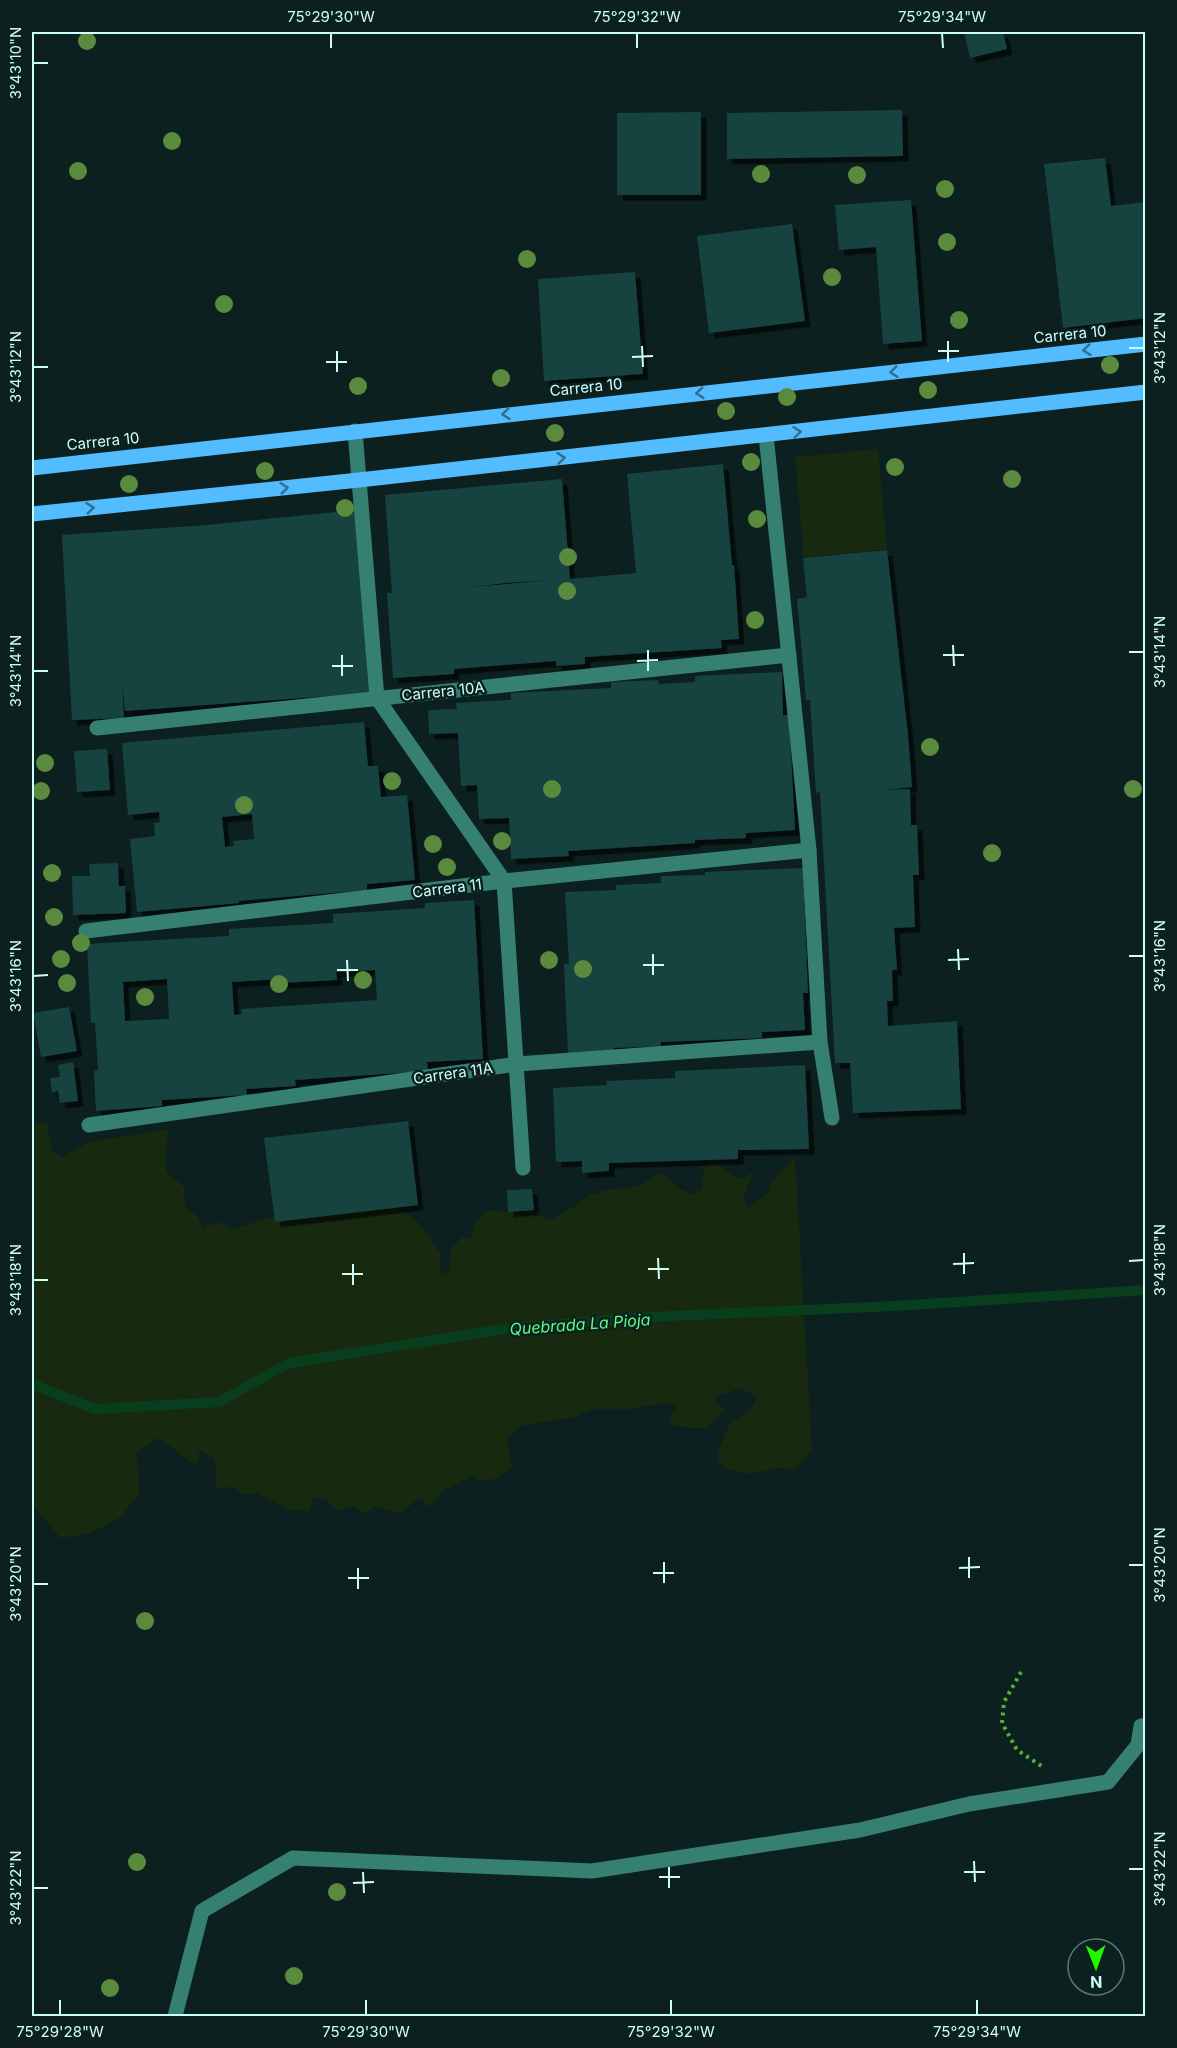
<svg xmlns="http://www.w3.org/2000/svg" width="1177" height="2048" font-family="Inter,sans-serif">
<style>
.green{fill:#172a0f}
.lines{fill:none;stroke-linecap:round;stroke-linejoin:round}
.stream{stroke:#083e1d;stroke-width:10}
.building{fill:#184240;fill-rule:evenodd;filter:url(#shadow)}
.path{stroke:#54b42b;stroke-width:4;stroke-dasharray:3 4.5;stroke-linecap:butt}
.minor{stroke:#368072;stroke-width:15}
.major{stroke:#53bcff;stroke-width:15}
.tree{fill:#5a8a3d}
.oneway{stroke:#306e8f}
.ticks{fill:none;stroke:#ccfff9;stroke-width:2}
.labels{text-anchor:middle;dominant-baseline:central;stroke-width:5;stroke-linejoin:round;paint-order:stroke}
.street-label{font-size:15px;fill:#ccfff9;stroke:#0c201f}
.water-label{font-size:16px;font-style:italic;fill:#5aff7f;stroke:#0c201f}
.neatline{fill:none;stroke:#ccfff9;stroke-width:2}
.ticks-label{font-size:15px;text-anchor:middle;fill:#ccfff9}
</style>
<defs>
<filter id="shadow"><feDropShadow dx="5.5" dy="5.5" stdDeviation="0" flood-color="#0009"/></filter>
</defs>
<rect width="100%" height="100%" fill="#0c201f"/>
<g class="green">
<path d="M 878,449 L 887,549 L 804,557 L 795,457 Z"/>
<path d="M 47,1123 L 52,1151 L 63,1157 L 88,1142 L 169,1129 L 166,1150 L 166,1171 L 184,1187 L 185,1208 L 197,1215 L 203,1228 L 220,1222 L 233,1229 L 273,1216 L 275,1222 L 394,1207 L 412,1216 L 426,1231 L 440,1253 L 441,1275 L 449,1271 L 451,1249 L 462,1237 L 472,1239 L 474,1224 L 487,1210 L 508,1212 L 534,1210 L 548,1221 L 572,1208 L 590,1195 L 609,1189 L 628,1188 L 642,1184 L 652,1177 L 663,1173 L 678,1188 L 693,1194 L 702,1189 L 702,1176 L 710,1160 L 728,1173 L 742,1179 L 753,1172 L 743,1199 L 748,1208 L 768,1193 L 773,1180 L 795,1157 L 812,1450 L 796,1469 L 777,1468 L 751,1474 L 726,1469 L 718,1462 L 718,1451 L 730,1423 L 747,1413 L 758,1397 L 739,1388 L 714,1398 L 725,1410 L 708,1428 L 689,1428 L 670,1424 L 670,1416 L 677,1407 L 666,1403 L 632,1409 L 593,1409 L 575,1417 L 520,1426 L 507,1438 L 512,1468 L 495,1479 L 478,1481 L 474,1475 L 442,1491 L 430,1507 L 419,1498 L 400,1514 L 376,1506 L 366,1513 L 351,1506 L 337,1512 L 326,1499 L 312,1498 L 309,1510 L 292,1511 L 256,1493 L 243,1495 L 235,1487 L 216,1488 L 215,1459 L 200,1450 L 196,1465 L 158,1438 L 136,1452 L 140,1492 L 121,1517 L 88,1534 L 61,1538 L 32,1505 L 32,1124 Z"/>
</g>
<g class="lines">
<path class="stream" d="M 32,1384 L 95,1409 L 219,1402 L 289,1363 L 511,1328 L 650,1317 L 894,1306 L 1146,1290"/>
</g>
<g class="building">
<path d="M 964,32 L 1003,32 L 1007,49 L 970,58 Z"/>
<path d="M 902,110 L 903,156 L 727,159 L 727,113 Z"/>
<path d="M 701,112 L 701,195 L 617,195 L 617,113 Z"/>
<path d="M 1105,158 L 1111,206 L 1146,202 L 1146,318 L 1063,328 L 1044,164 Z"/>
<path d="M 911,200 L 922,341 L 883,344 L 876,247 L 839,250 L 835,205 Z"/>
<path d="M 792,224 L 805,321 L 709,333 L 697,236 Z"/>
<path d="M 635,272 L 643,374 L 544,381 L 538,279 Z"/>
<path d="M 723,464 L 732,565 L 734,565 L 739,639 L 721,640 L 722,648 L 585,657 L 585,664 L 556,666 L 556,661 L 454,669 L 454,674 L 393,678 L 387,593 L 392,593 L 385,495 L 562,479 L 570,579 L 636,573 L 627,474 ZM 548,580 L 508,584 L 472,587 L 505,583 Z"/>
<path d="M 356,510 L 369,693 L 125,711 L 122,681 L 124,718 L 72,720 L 62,535 L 206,525 Z"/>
<path d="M 887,550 L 908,735 L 912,787 L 884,790 L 910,789 L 911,825 L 917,825 L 919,875 L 913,875 L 915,927 L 894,928 L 897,970 L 892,970 L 893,1001 L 887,1001 L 888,1026 L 957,1021 L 961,1109 L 853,1113 L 850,1063 L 835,1063 L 820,792 L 816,793 L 810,700 L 806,700 L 797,599 L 807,597 L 803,558 Z"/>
<path d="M 782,672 L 783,715 L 789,715 L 795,830 L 746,833 L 746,838 L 695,840 L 695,843 L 568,851 L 569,856 L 511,859 L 509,818 L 479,819 L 477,785 L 461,786 L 458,733 L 429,734 L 428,710 L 457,709 L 456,703 L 511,700 L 511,693 L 611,688 L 611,682 L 658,680 L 659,684 L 695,682 L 695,676 Z"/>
<path d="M 364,722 L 368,766 L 378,766 L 381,797 L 407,795 L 415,880 L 367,884 L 367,890 L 239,901 L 239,903 L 137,912 L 130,839 L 155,836 L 154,823 L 160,822 L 159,812 L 128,815 L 122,743 ZM 252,814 L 254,839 L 233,841 L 234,846 L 225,847 L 222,817 Z"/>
<path d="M 107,749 L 110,790 L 77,792 L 74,751 Z"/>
<path d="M 118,863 L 119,886 L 125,886 L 126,913 L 73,915 L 72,876 L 90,876 L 89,864 Z"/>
<path d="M 803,868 L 808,993 L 803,993 L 805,1030 L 762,1032 L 762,1038 L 661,1042 L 661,1046 L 614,1048 L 614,1052 L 568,1054 L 564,964 L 569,964 L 565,892 L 616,890 L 616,885 L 661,883 L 661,876 L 705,875 L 705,872 Z"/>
<path d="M 474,900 L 483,1059 L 427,1062 L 428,1071 L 295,1080 L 296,1086 L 246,1089 L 247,1095 L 162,1100 L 162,1106 L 96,1111 L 94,1071 L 98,1070 L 95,1023 L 91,1023 L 87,944 L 229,936 L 229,929 L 333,923 L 333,914 L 425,908 L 425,903 ZM 375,970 L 377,1000 L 241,1009 L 242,1014 L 234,1015 L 232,982 L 281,979 L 282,983 L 337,980 L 336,972 ZM 167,979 L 169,1019 L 125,1021 L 123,982 Z"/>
<path d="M 69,1007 L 77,1051 L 41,1057 L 33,1013 Z"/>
<path d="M 73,1062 L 78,1101 L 60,1103 L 58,1091 L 52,1092 L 50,1078 L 60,1077 L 58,1065 Z"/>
<path d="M 805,1065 L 809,1149 L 738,1150 L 738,1159 L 609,1163 L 609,1171 L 582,1173 L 582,1161 L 556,1162 L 553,1088 L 607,1085 L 606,1081 L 675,1078 L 675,1071 Z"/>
<path d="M 408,1121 L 418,1205 L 275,1222 L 264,1138 Z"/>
<path d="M 532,1189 L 534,1210 L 508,1212 L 507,1190 Z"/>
</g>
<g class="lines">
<path class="path" d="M 1021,1672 L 1004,1702 L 1002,1723 L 1017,1750 L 1043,1767"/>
<g class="minor">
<path d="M 355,431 L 377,698 L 504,881 L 523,1168"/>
<path d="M 766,435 L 809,850 L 820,1042 L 832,1118"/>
<path d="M 97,728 L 789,655"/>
<path d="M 86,931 L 504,881 L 809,850"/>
<path d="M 89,1125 L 517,1064 L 820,1042"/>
<path d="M 175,2016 L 202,1911 L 293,1858 L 592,1871 L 860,1830 L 969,1804 L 1108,1782 L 1138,1745 L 1141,1726 L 1146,1725"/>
</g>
<g class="major">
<path d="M 32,468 L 1146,344"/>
<path d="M 32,514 L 359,480 L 1146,392"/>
</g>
</g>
<g class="tree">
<circle cx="87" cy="41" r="9"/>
<circle cx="172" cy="141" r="9"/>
<circle cx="78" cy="171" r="9"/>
<circle cx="761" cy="174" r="9"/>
<circle cx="857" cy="175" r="9"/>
<circle cx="945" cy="189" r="9"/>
<circle cx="947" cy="242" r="9"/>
<circle cx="527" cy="259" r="9"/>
<circle cx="832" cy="277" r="9"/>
<circle cx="224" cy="304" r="9"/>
<circle cx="959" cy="320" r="9"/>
<circle cx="1110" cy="365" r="9"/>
<circle cx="501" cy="378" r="9"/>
<circle cx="358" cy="386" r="9"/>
<circle cx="928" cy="390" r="9"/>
<circle cx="787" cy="397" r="9"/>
<circle cx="726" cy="411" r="9"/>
<circle cx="555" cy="433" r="9"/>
<circle cx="751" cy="462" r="9"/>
<circle cx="895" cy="467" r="9"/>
<circle cx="265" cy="471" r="9"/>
<circle cx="1012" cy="479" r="9"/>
<circle cx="129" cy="484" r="9"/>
<circle cx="345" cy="508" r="9"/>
<circle cx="757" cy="519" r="9"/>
<circle cx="568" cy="557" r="9"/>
<circle cx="567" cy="591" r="9"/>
<circle cx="755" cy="620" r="9"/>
<circle cx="930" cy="747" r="9"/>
<circle cx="45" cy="763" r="9"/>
<circle cx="392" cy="781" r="9"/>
<circle cx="552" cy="789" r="9"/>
<circle cx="1133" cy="789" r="9"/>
<circle cx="41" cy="791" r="9"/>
<circle cx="244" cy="805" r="9"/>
<circle cx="502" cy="841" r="9"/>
<circle cx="433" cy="844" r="9"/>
<circle cx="992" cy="853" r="9"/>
<circle cx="447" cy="867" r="9"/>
<circle cx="52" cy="873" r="9"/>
<circle cx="54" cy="917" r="9"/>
<circle cx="81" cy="943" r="9"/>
<circle cx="61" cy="959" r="9"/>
<circle cx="549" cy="960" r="9"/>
<circle cx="583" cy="969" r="9"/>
<circle cx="363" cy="980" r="9"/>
<circle cx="67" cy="983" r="9"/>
<circle cx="279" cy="984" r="9"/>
<circle cx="145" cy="997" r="9"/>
<circle cx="145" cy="1621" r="9"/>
<circle cx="137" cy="1862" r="9"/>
<circle cx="337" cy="1892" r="9"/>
<circle cx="294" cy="1976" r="9"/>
<circle cx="110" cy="1988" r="9"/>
</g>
<defs><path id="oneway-chevron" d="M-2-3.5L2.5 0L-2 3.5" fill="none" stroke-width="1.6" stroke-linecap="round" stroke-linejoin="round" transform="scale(1.5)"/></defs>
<g class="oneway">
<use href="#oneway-chevron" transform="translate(1087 350) rotate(174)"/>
<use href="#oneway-chevron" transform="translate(894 372) rotate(174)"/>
<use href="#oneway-chevron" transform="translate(700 393) rotate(174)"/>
<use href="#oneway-chevron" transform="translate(506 414) rotate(174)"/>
<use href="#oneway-chevron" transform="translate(797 432) rotate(-6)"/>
<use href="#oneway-chevron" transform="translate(561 458) rotate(-6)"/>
<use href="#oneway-chevron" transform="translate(284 488) rotate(-6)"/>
<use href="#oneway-chevron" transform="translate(90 508) rotate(-6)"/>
</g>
<path class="ticks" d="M 331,33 L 331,48M 637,33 L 637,48M 942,33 L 943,48M 33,63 L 48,63M 948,341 L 948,362M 642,346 L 643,367M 1129,348 L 1144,348M 337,351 L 337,372M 938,351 L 959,351M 632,357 L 653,356M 326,362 L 347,362M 33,367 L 48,367M 953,645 L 954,666M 648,650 L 648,671M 1129,652 L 1144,652M 342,655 L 342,676M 943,655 L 964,655M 637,661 L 658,660M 332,666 L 353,666M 33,671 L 48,671M 958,949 L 959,970M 653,954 L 653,975M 1129,956 L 1144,956M 347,960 L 348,981M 948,960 L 969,959M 643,965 L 664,965M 337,970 L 358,970M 33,976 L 48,975M 964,1253 L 964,1274M 658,1258 L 659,1279M 1129,1261 L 1144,1260M 353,1264 L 353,1285M 953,1264 L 974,1263M 648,1269 L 669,1269M 342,1274 L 363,1274M 33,1280 L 48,1280M 969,1557 L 969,1578M 664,1562 L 664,1583M 1129,1565 L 1144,1565M 358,1568 L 358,1589M 959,1568 L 980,1567M 653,1573 L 674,1573M 348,1578 L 369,1578M 33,1584 L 48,1584M 974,1861 L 975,1882M 669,1867 L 669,1888M 1129,1869 L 1144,1869M 363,1872 L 364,1893M 964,1872 L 985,1872M 659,1877 L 680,1877M 353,1883 L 374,1882M 33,1888 L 48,1888M 60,2000 L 60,2015M 366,2000 L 366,2015M 671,2000 L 671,2015M 977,2000 L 977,2015"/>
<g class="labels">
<g class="street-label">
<text transform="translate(1070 334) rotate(-6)">Carrera 10</text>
<text transform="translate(586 387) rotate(-6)">Carrera 10</text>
<text transform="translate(103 441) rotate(-6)">Carrera 10</text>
<text transform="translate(443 691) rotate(-6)">Carrera 10A</text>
<text transform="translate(447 888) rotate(-7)">Carrera 11</text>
<text transform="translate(453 1073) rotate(-8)">Carrera 11A</text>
</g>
<g class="water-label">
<text transform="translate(580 1324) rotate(-4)">Quebrada La Pioja</text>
</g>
</g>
<rect width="1177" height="2048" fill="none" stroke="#0c201f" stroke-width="66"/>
<g transform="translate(1096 1967) rotate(179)"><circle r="28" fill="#0c201f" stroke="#597976" stroke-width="1.5"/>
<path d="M0-4.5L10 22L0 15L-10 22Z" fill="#22f700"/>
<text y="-9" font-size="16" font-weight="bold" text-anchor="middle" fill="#ccfff9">N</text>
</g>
<rect x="33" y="33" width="1111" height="1982" class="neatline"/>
<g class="ticks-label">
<text x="331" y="22">75°29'30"W</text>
<text x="637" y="22">75°29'32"W</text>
<text x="942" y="22">75°29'34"W</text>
<text transform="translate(16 63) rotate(-90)" y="5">3°43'10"N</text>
<text transform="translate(1160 348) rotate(-90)" y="5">3°43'12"N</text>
<text transform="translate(16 367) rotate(-90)" y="5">3°43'12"N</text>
<text transform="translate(1160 652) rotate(-90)" y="5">3°43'14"N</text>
<text transform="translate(16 671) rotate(-90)" y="5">3°43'14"N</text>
<text transform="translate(1160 956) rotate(-90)" y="5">3°43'16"N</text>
<text transform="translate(16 976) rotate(-90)" y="5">3°43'16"N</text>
<text transform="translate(1160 1260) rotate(-90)" y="5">3°43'18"N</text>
<text transform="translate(16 1280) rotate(-90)" y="5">3°43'18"N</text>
<text transform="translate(1160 1565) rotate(-90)" y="5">3°43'20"N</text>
<text transform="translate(16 1584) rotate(-90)" y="5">3°43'20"N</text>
<text transform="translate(1160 1869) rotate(-90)" y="5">3°43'22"N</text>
<text transform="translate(16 1888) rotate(-90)" y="5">3°43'22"N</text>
<text x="60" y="2037">75°29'28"W</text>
<text x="366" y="2037">75°29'30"W</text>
<text x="671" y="2037">75°29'32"W</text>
<text x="977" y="2037">75°29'34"W</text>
</g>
</svg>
